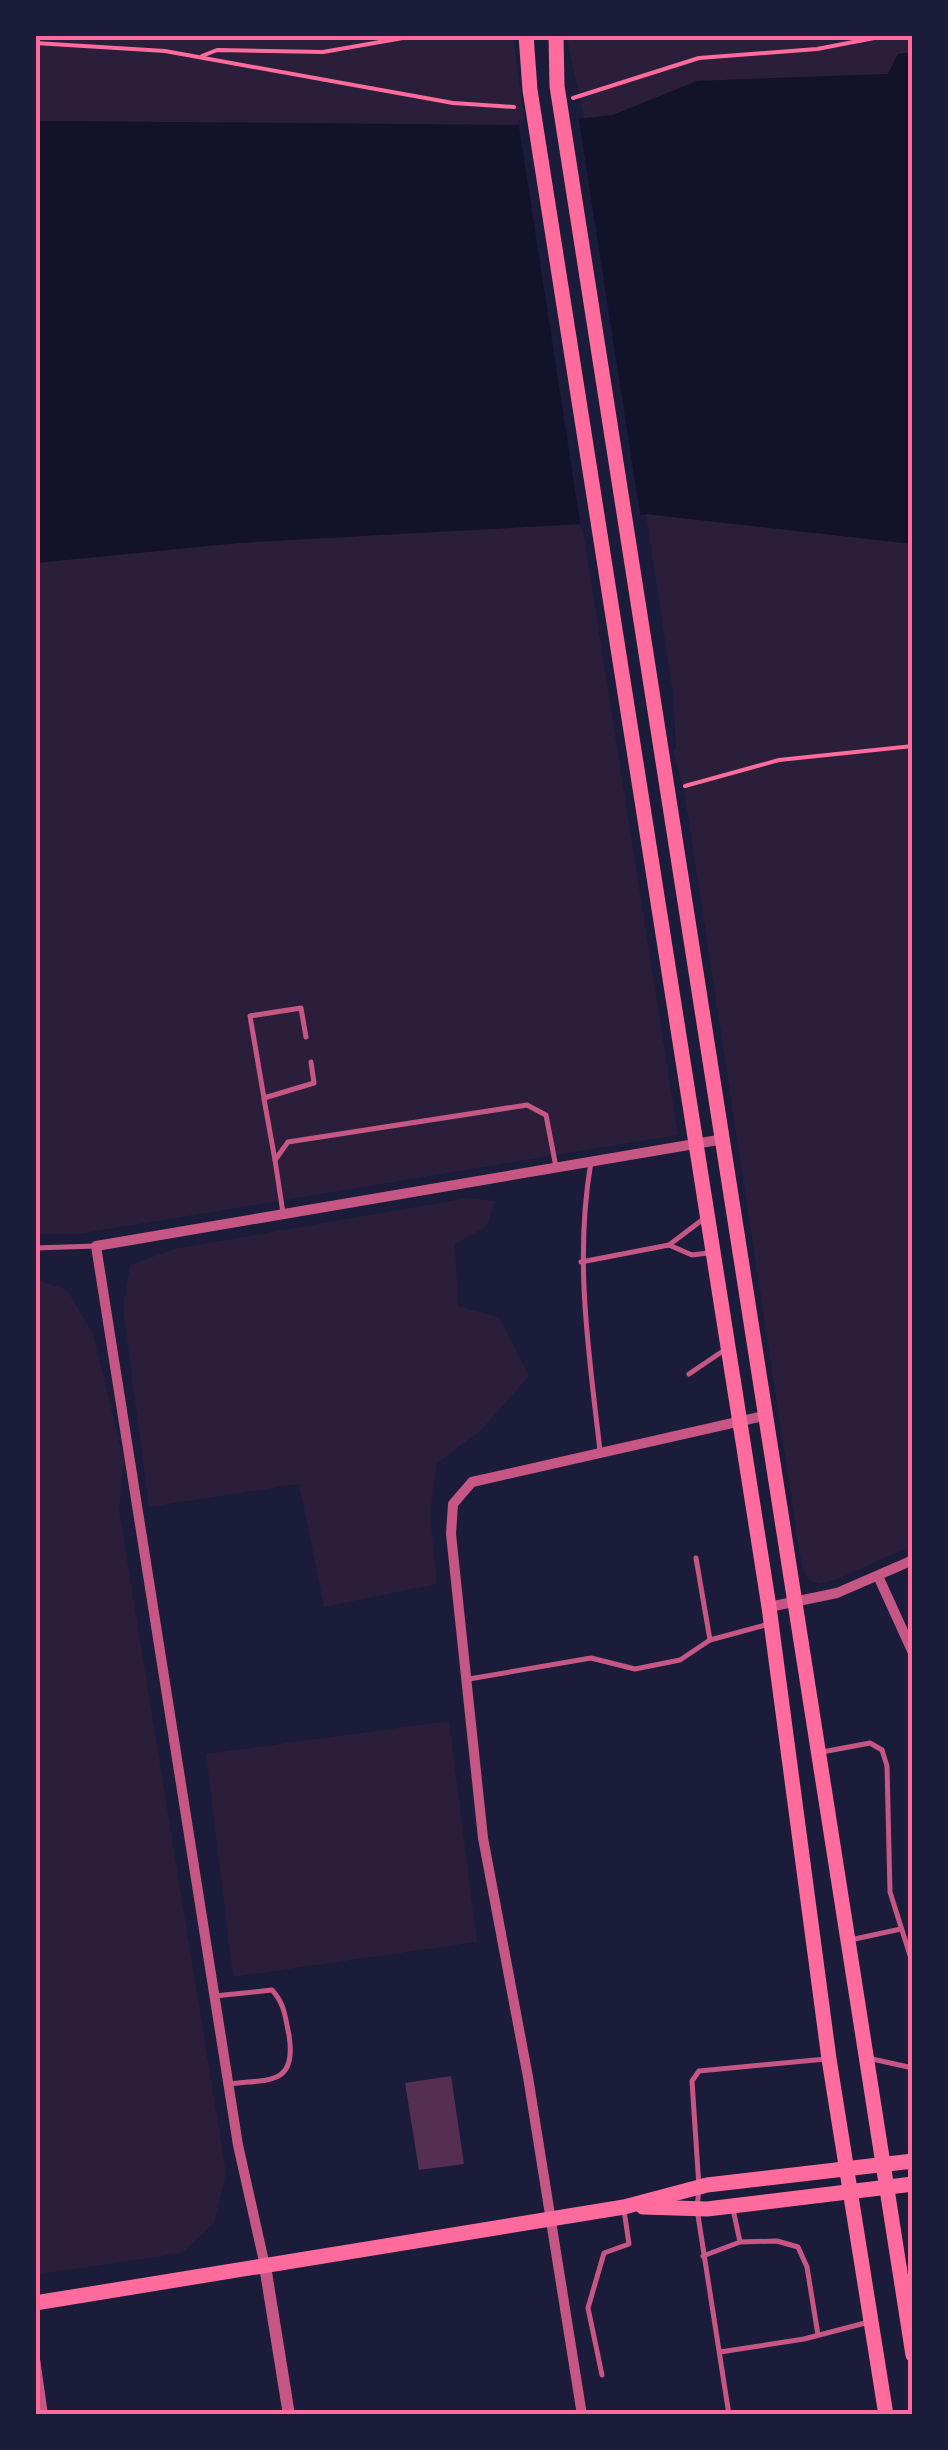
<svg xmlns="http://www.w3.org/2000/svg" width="948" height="2450" font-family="Figtree,sans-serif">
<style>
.green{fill:#2a1e3b}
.water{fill:#12122b}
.pier{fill:#1b1b3a}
.building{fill:#542f53}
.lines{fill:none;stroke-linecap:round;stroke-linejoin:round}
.path{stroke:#ff6b9d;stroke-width:4}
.service{stroke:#c65784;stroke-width:5}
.minor{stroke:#c65784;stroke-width:10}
.tertiary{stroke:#c65784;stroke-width:12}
.secondary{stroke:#ff6b9d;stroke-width:15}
.primary{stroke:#ff6b9d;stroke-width:15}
.neatline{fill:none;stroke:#ff6b9d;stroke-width:4}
</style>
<rect width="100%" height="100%" fill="#1b1b3a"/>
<g class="green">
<path d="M 35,35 L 513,35 L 525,125 L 35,121 Z"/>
<path d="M 566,35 L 913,35 L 913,52 L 898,54 L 888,74 L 697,81 L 613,115 L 584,118 Z"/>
<path d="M 646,514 L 913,544 L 913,1545 L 838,1579 L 820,1584 L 809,1580 L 802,1568 L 685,796 L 673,750 L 676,749 L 673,694 Z"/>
<path d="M 539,524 L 582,524 L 678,1135 L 78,1234 L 35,1234 L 35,563 L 238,543 Z"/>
<path d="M 468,1198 L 495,1201 L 487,1226 L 455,1244 L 458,1306 L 499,1317 L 529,1376 L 481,1430 L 436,1464 L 430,1513 L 437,1584 L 324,1607 L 299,1484 L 149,1507 L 123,1309 L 130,1265 L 174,1249 Z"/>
<path d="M 35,1279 L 67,1290 L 93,1334 L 124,1461 L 119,1510 L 226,2173 L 214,2223 L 182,2253 L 35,2275 Z"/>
<path d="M 449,1721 L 477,1942 L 233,1977 L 206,1754 Z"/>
</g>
<path class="water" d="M 913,52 L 913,544 L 646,514 L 582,524 L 238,543 L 35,563 L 35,121 L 525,125 L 613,115 L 697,81 L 888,74 L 898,54 Z"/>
<path class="pier" d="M 578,114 L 641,520 L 581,529 L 518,120 Z"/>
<path class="building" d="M 451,2076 L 464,2164 L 419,2170 L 405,2083 Z"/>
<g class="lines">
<g class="path">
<path d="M 844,35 L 866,39"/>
<path d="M 35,43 L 165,51 L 453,103 L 514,107"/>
<path d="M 202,56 L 217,50 L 323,52 L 420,35"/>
<path d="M 573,98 L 699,58 L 817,49 L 890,35"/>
<path d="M 685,786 L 779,760 L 913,746"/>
</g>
<g class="service">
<path d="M 306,1037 L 301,1008 L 250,1016 L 264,1098 L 314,1083 L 311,1062"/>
<path d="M 264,1099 L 275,1160"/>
<path d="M 591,1162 C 574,1260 589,1353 600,1451"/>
<path d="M 283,1213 L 275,1160 L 288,1142 L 527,1105 L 546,1115 L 556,1167"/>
<path d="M 669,1245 L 692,1255 L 708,1253"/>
<path d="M 35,1248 L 96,1246"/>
<path d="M 581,1262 L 669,1245 L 706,1217"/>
<path d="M 689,1374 L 723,1351"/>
<path d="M 696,1558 L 710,1640"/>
<path d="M 469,1679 L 591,1658 L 635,1669 L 680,1660 L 710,1640 L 769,1624"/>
<path d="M 822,1752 L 870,1743 L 882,1750 L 887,1766 L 890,1892 L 913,1965"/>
<path d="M 850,1940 L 901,1929"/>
<path d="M 215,1996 L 272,1990 C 285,2004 285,2017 289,2035 C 297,2086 269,2079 228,2084"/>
<path d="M 872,2059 L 913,2068"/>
<path d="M 740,2242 L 777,2241 L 798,2247 L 807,2267 L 818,2335"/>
<path d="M 703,2256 L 740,2242 L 733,2209"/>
<path d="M 720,2352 L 804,2339 L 869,2322"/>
<path d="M 602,2375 L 588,2308 L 604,2253 L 629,2244 L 624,2210"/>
<path d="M 729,2415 L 697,2209 L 699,2187 L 692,2081 L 699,2071 L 826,2059"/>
</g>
<g class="minor">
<path d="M 878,1576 L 913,1653"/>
<path d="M 769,1607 L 837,1593 L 913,1560"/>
<path d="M 265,2266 L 238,2145 L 96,1246 L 724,1139"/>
<path d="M 35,2359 L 43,2415"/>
<path d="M 582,2415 L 528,2077 L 483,1838 L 451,1534 L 453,1504 L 472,1482 L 768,1415"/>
</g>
<path class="tertiary" d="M 265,2266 L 289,2415"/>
<g class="secondary">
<path d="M 643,2207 L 707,2209 L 913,2184"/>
<path d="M 35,2303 L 624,2207 L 707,2185 L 913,2161"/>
</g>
<g class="primary">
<path d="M 526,35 L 530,90 L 769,1607 L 829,2059 L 886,2415"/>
<path d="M 556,35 L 557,86 L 913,2355"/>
</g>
</g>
<rect width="948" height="2450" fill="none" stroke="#1b1b3a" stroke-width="75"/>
<rect x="38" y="38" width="872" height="2374" class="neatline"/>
</svg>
